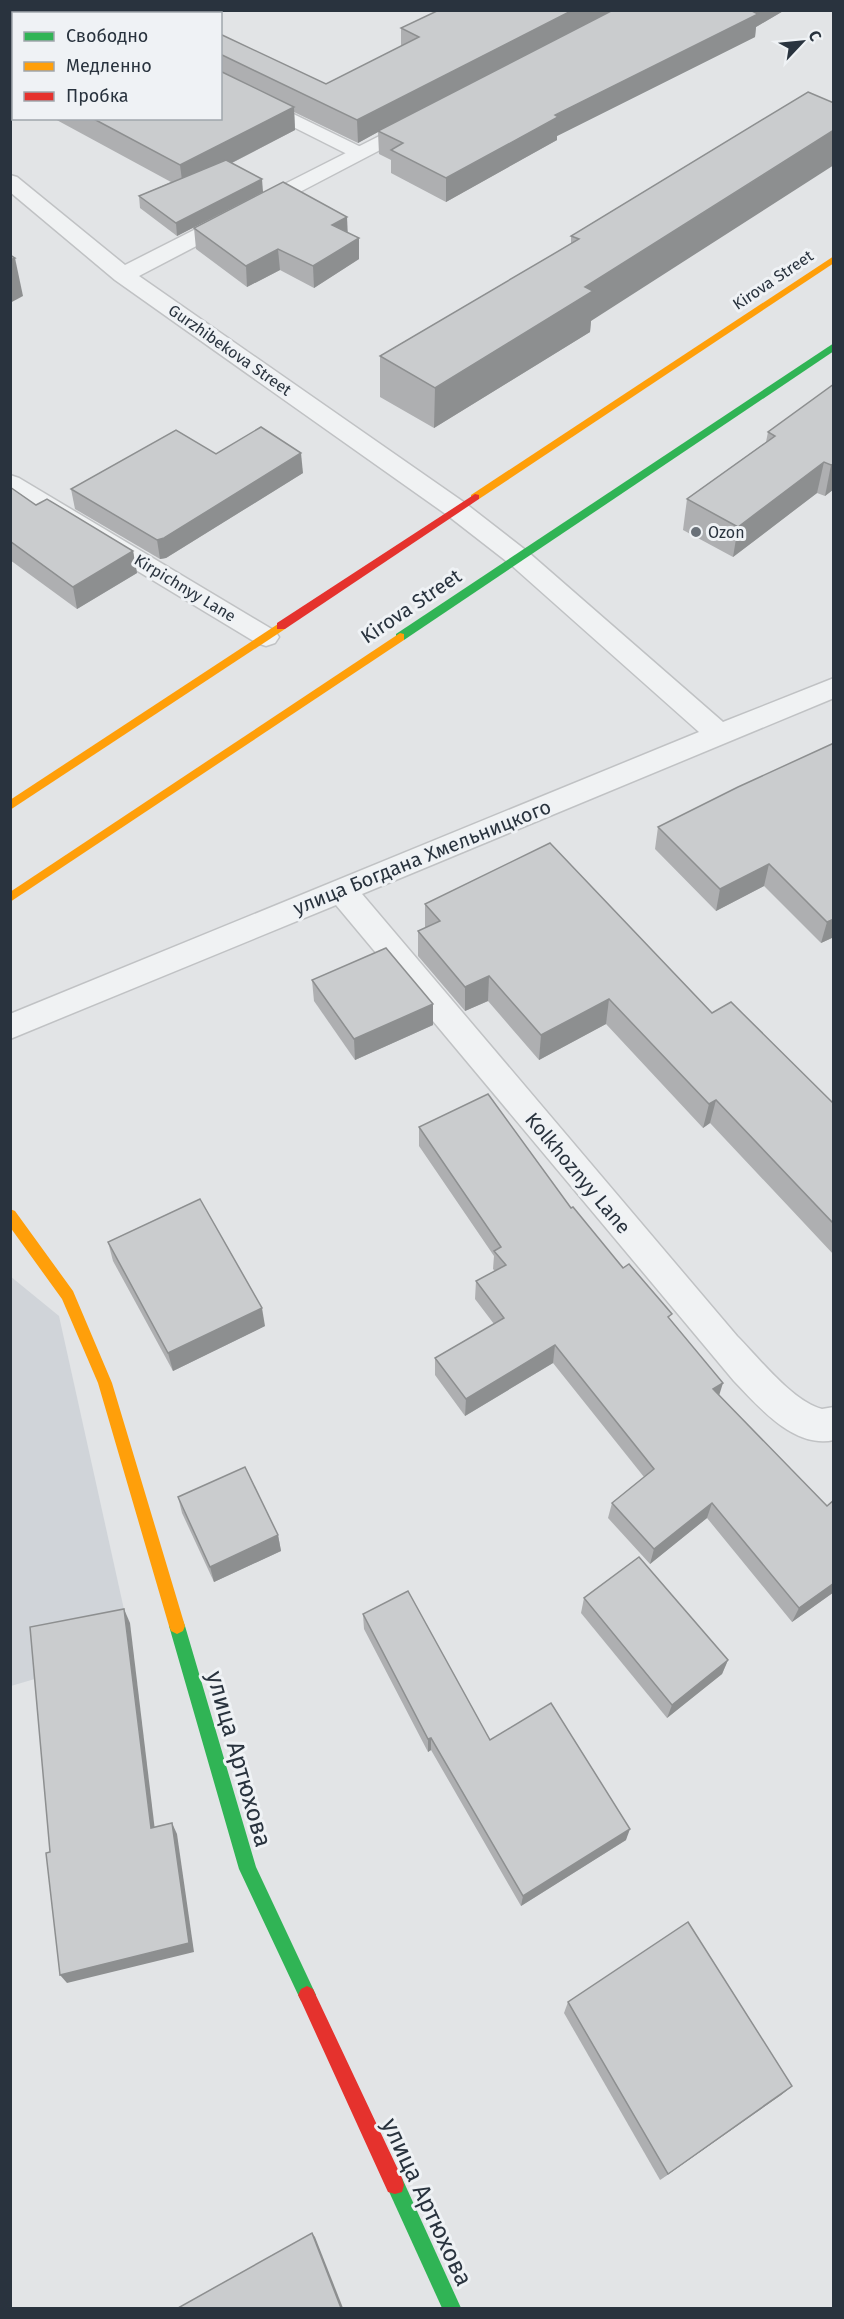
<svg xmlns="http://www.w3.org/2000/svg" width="844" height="2319" font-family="'Fira Sans',sans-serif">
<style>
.built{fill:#d0d4d9}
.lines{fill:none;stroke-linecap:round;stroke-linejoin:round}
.lane-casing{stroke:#c0c2c4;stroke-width:3}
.street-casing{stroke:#c0c2c4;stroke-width:3}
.lane{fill:#f0f2f3;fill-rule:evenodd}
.street{fill:#f0f2f3;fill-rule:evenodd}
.fast{fill:#30b455;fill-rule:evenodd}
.slow{fill:#ff9f0a;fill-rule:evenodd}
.jam{fill:#e5322d;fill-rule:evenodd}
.wall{fill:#aeafb1}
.shaded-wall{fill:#8d8f90}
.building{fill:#caccce;stroke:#8d8f90;stroke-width:1.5}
.poi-dot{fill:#6a7179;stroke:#eff2f5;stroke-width:2}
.labels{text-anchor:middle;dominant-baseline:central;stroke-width:6;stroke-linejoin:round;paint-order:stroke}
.far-street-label{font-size:16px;fill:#29333e;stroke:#eff2f5}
.far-poi-label{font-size:16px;fill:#29333e;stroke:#eff2f5;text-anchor:start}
.street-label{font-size:20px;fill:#29333e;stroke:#eff2f5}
.near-street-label{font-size:24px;fill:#29333e;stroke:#eff2f5}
</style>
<rect width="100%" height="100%" fill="#e2e4e6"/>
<path class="built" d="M 10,1276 L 59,1316 L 133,1650 L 11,1686 Z"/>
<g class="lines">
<g class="lane-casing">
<path id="lane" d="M 220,78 L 365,149 L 367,153 L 359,158 L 353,157 L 220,90 Z"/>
</g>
<g class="street-casing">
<g id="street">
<path d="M 417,117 L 424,119 L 427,123 L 424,127 L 139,276 L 465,503 L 528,552 L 723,722 L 834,678 L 834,698 L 362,894 L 737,1336 C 759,1358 792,1401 822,1409 L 834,1407 L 834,1440 C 794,1449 758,1406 734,1381 L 336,905 L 10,1039 L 10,1014 L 699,732 L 510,564 L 447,515 L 115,280 L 10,192 L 10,175 L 17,177 L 125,265 Z"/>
<path d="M 10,475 L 19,478 L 275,631 L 279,637 L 275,643 L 266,646 L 257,643 L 10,494 Z"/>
</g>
</g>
<use href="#lane" class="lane"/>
<use href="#street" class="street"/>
<g class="fast">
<path d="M 834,343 L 834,351 L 404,640 L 396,640 L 396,634 Z"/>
<path d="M 177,1618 L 183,1621 L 185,1626 L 256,1867 L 316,1995 L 313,2001 L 307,2004 L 301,2001 L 239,1869 L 169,1626 L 171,1621 Z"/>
<path d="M 395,2176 L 402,2178 L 461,2308 L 442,2308 L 386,2185 L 388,2178 Z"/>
</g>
<g class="slow">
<path d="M 834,256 L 834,263 L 479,499 L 471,499 L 471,495 Z"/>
<path d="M 281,622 L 286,626 L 285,629 L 10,810 L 10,800 Z"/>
<path d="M 400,633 L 404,634 L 404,640 L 10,902 L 10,892 Z"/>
<path d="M 10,1209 L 15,1211 L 73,1291 L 112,1383 L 185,1626 L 183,1631 L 177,1634 L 171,1631 L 169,1626 L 98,1383 L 62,1299 L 10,1227 Z"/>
</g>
<g class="jam">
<path d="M 475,494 L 479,495 L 479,499 L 285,629 L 277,629 L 277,623 Z"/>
<path d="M 307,1986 L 313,1989 L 402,2178 L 404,2185 L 402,2192 L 395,2194 L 388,2192 L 301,2001 L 298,1995 L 301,1989 Z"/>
</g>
</g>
<g class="wall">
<path d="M 439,10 L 785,10 L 756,27 L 755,37 L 557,136 L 557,140 L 446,202 L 391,173 L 391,160 L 379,154 L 378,132 L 358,143 L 294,112 L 295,130 L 232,163 L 263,192 L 177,236 L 140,208 L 139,196 L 171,182 L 53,118 L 220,118 L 220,34 L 326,84 L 401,46 L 401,28 Z"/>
<path d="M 10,12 L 14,14 L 14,97 L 10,96 Z"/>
<path d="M 808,92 L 591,321 L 590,332 L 434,428 L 380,397 L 380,356 L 571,244 L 571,236 Z"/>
<path d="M 347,217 L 347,233 L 359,238 L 359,259 L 314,288 L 280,270 L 247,287 L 196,249 L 194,228 Z"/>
<path d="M 834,384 L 834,489 L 825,496 L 817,493 L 733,557 L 683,530 L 687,499 L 766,442 L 768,432 Z"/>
<path d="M 216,454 L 303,473 L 166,558 L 160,559 L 75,509 L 71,489 Z"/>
<path d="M 10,487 L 36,505 L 133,551 L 137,573 L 77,609 L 10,560 Z"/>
<path d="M 834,743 L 834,937 L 821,943 L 764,886 L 716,911 L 655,849 L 658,827 Z"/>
<path d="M 425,904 L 712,1013 L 834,1104 L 834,1255 L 710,1123 L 703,1128 L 606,1024 L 539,1060 L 488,1001 L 465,1011 L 418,956 L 418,931 L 425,928 Z"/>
<path d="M 312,980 L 433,1004 L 433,1025 L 355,1060 L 314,1001 Z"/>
<path d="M 419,1127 L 571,1208 L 671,1321 L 719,1396 L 827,1506 L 834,1500 L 834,1592 L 792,1622 L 707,1518 L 650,1564 L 608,1518 L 612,1503 L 644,1477 L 553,1363 L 465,1416 L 435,1375 L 435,1358 L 494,1324 L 475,1299 L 476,1281 L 495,1271 L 493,1269 L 494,1256 L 419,1146 Z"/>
<path d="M 108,1242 L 265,1326 L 173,1371 L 113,1261 Z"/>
<path d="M 178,1497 L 278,1535 L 281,1551 L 214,1582 L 182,1513 Z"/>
<path d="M 584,1598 L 728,1660 L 722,1674 L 667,1718 L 581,1613 Z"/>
<path d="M 363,1614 L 490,1740 L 626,1840 L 521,1906 L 431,1750 L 428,1752 L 364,1629 Z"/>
<path d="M 568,2002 L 792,2086 L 781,2095 L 660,2180 L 564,2013 Z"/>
</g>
<g class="shaded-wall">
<path d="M 573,10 L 615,10 L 378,131 L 378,132 L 358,143 L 357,120 Z"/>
<path d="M 749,10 L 785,10 L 756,27 L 755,37 L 557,136 L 557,140 L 446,202 L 446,178 L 555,115 Z"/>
<path d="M 294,107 L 295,130 L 183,188 L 180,165 Z"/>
<path d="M 834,130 L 834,165 L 591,321 L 590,332 L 434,428 L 435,388 L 585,287 Z"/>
<path d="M 262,179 L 263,192 L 177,236 L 176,223 Z"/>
<path d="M 347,217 L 348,238 L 332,225 Z"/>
<path d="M 359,238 L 359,259 L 314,288 L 313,266 Z"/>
<path d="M 278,249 L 280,270 L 247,287 L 246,266 Z"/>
<path d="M 15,258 L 23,296 L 10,303 L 10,260 Z"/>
<path d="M 301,453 L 303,473 L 166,558 L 160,559 L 157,540 Z"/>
<path d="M 824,462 L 817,493 L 733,557 L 738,527 Z"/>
<path d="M 834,464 L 834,489 L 825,496 L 831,465 Z"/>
<path d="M 133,551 L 137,573 L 77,609 L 73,587 Z"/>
<path d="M 769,864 L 764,886 L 716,911 L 720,889 Z"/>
<path d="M 834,919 L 834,937 L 821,943 L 827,922 Z"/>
<path d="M 489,976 L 488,1001 L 465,1011 L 465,987 Z"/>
<path d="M 609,999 L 606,1024 L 539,1060 L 541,1035 Z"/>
<path d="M 433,1004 L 433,1025 L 355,1060 L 354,1039 Z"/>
<path d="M 716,1100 L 710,1123 L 703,1128 L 709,1104 Z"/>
<path d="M 262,1308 L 265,1326 L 173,1371 L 168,1353 Z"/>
<path d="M 555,1345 L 553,1363 L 465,1416 L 466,1399 Z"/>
<path d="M 723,1383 L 718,1399 L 713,1389 Z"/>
<path d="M 712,1503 L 707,1518 L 650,1564 L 654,1549 Z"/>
<path d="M 278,1535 L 281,1551 L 214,1582 L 210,1567 Z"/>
<path d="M 834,1583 L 834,1592 L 792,1622 L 799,1608 Z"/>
<path d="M 124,1609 L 130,1623 L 156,1839 L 151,1828 Z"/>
<path d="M 728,1660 L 722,1674 L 667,1718 L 672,1705 Z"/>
<path d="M 431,1738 L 431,1750 L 428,1752 L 428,1739 Z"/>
<path d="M 172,1823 L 177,1834 L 194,1952 L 67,1983 L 60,1975 Z"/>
<path d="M 630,1829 L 626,1840 L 521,1906 L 523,1896 Z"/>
<path d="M 792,2086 L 781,2095 L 660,2180 L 668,2174 Z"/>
<path d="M 312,2233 L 315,2237 L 343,2308 L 341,2308 Z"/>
</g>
<g class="building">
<path d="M 14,10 L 170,10 L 176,14 L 14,14 L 14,77 L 10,75 L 10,12 Z"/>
<path d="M 439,10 L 573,10 L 357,120 L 220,54 L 220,34 L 326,84 L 419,37 L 401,28 Z"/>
<path d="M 613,10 L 750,10 L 758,14 L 555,115 L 558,117 L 446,178 L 391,150 L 403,143 L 378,131 Z"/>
<path d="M 220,71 L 294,107 L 180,165 L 92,118 L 220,118 Z"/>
<path d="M 808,92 L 834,103 L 834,130 L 585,287 L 593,291 L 435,388 L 380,356 L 579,239 L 571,236 Z"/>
<path d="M 226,160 L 262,179 L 176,223 L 139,196 Z"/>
<path d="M 283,182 L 347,217 L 332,225 L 359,238 L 313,266 L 278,249 L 246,266 L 194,228 Z"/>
<path d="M 10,255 L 15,258 L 10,260 Z"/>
<path d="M 834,384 L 834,464 L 831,465 L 824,462 L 738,527 L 687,499 L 775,436 L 768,432 Z"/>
<path d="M 261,427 L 301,453 L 164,538 L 157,540 L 71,489 L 176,430 L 216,454 Z"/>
<path d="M 10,487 L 36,505 L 47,499 L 133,551 L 73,587 L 10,541 Z"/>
<path d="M 834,743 L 834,919 L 827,922 L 769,864 L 720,889 L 658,827 L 738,787 Z"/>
<path d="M 550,843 L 712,1013 L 731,1002 L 834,1104 L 834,1224 L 716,1100 L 709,1104 L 609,999 L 541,1035 L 489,976 L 465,987 L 418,931 L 440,921 L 425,904 Z"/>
<path d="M 386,948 L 433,1004 L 354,1039 L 312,980 Z"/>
<path d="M 488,1094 L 571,1208 L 573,1207 L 623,1268 L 629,1264 L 672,1314 L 668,1317 L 723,1383 L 713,1389 L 827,1506 L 834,1500 L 834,1583 L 799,1608 L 712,1503 L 654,1549 L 612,1503 L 654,1469 L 555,1345 L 466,1399 L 435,1358 L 504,1318 L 476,1281 L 506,1265 L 494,1251 L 501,1247 L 419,1127 Z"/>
<path d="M 200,1199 L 262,1308 L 168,1353 L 108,1242 Z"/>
<path d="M 245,1467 L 278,1535 L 210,1567 L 178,1497 Z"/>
<path d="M 639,1557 L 728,1660 L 672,1705 L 584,1598 Z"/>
<path d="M 408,1591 L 490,1740 L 551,1703 L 630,1829 L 523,1896 L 431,1738 L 428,1739 L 363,1614 Z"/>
<path d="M 124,1609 L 151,1828 L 172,1823 L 189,1943 L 60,1975 L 46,1853 L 50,1852 L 30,1627 Z"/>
<path d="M 688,1922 L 792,2086 L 668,2174 L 568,2002 Z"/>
<path d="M 312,2233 L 341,2308 L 178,2308 Z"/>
</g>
<circle class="poi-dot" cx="696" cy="532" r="6"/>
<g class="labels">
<g class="far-street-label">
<text transform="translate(773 280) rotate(-34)">Kirova Street</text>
<text transform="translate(230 350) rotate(35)">Gurzhibekova Street</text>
<text transform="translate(185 588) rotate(31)">Kirpichnyy Lane</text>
</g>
<g class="far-poi-label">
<text x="708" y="532">Ozon</text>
</g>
<g class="street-label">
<text transform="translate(411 606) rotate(-34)">Kirova Street</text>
<text transform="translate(422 857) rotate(-22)">улица Богдана Хмельницкого</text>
<text transform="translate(578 1173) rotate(50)">Kolkhoznyy Lane</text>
</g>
<g class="near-street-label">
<text transform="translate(239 1759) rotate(74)">улица Артюхова</text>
<text transform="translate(427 2202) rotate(65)">улица Артюхова</text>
</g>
</g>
<rect width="844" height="2319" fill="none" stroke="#29333e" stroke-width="24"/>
<rect x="12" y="12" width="210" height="108" fill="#eff2f5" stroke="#a0a6ac" stroke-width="1.5"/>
<rect x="24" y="32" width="30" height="9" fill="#30b455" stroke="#a0a6ac" stroke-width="1.5"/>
<text x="66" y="42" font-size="18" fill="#29333e">Свободно</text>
<rect x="24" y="62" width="30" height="9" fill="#ff9f0a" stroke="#a0a6ac" stroke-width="1.5"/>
<text x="66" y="72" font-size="18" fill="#29333e">Медленно</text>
<rect x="24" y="92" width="30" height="9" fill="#e5322d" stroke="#a0a6ac" stroke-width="1.5"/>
<text x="66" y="102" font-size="18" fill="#29333e">Пробка</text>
<g transform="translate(802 42) rotate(64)" stroke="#eff2f5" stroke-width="4.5" paint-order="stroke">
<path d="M0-4.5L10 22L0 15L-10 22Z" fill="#29333e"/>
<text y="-9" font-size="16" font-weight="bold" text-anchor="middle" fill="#29333e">С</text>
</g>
</svg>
